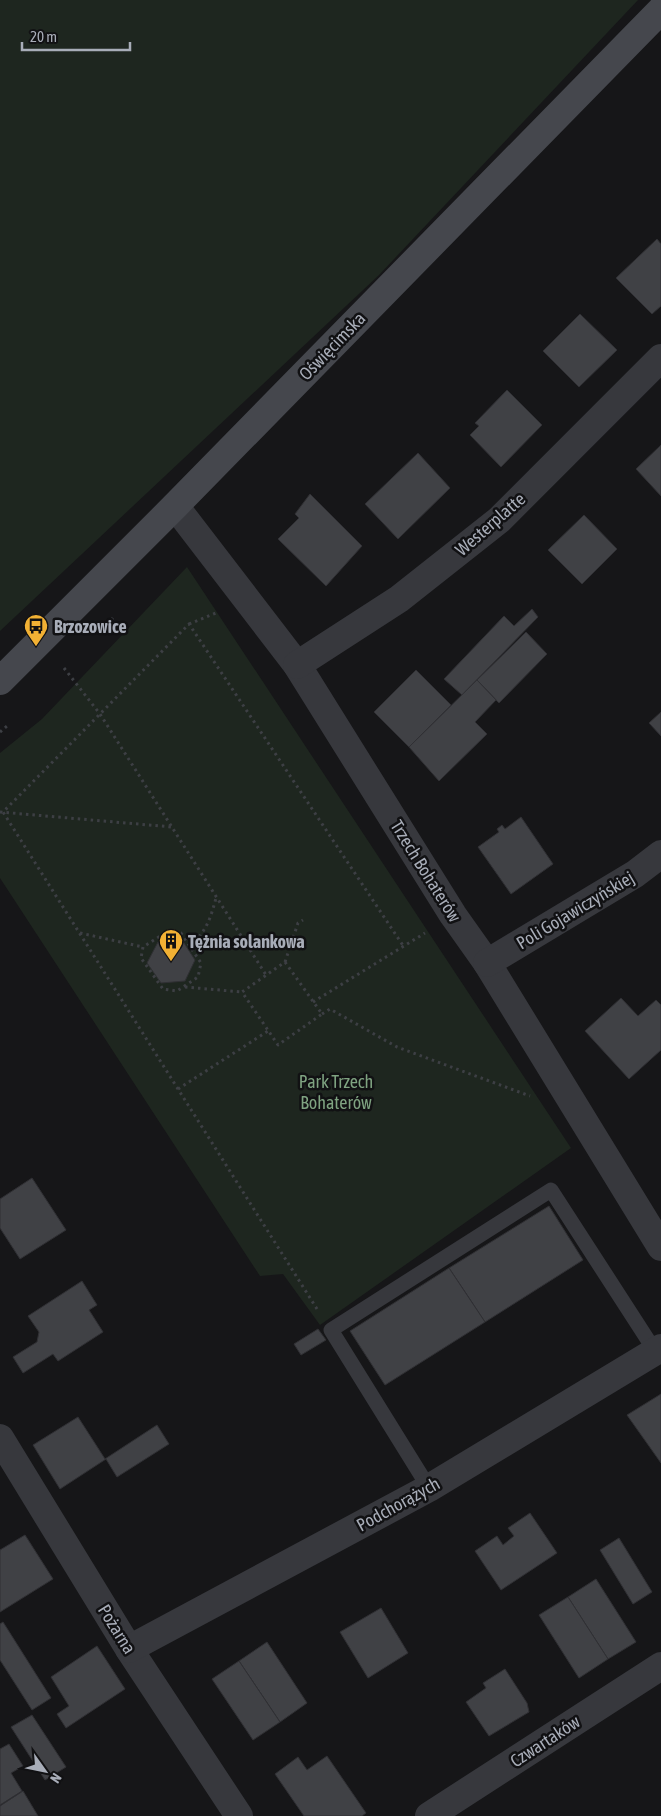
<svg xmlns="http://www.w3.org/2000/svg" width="661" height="1816" font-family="'Asap Condensed',sans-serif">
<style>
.green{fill:#1e261f}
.building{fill:#404145;stroke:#303034}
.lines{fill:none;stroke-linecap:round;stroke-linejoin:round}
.path{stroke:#3d3f44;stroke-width:3;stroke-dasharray:2.5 4;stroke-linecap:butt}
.lane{stroke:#37383d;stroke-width:15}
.street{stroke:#37383d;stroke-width:28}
.secondary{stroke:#45474d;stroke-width:28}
.labels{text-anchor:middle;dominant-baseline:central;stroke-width:5;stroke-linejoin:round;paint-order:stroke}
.street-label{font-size:18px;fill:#a8adb8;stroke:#111113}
.poi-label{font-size:18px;font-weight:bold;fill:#a8adb8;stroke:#111113;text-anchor:start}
.park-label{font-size:18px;fill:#7fa381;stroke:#111113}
</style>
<rect width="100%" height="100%" fill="#161618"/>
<g class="green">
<path d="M 0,0 L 638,0 L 379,275 L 0,631 Z"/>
<path d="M 187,567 L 571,1148 L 320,1325 L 283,1274 L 260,1276 L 0,878 L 0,753 L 42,719 Z"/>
</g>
<g class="building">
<path d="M 657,239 L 661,244 L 661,306 L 652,314 L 616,278 Z"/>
<path d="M 580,314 L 617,350 L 579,387 L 543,351 Z"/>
<path d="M 507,390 L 542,425 L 501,467 L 470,435 L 479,426 L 475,423 Z"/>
<path d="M 661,445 L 661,496 L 636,469 Z"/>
<path d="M 418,453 L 450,488 L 398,539 L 365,504 Z"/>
<path d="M 310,494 L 362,546 L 326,586 L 278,539 L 299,518 L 295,514 Z"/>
<path d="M 584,515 L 617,549 L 582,584 L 548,550 Z"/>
<path d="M 532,609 L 538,617 L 462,695 L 444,679 L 504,616 L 514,626 Z"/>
<path d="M 526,632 L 547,654 L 499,703 L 477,680 Z"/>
<path d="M 416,670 L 451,705 L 409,747 L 374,712 Z"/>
<path d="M 477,680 L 496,700 L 475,722 L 487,734 L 439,781 L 409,747 Z"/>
<path d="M 661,712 L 661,736 L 649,723 Z"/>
<path d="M 521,817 L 553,864 L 511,894 L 478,847 L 499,832 L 497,829 L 502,825 L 505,829 Z"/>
<path d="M 182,940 L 195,960 L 185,981 L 161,983 L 147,963 L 158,942 Z"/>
<path d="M 621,998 L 638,1016 L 656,1000 L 661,1005 L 661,1050 L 629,1079 L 585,1031 Z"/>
<path d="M 32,1178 L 66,1230 L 20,1259 L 0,1228 L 0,1199 Z"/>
<path d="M 549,1206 L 583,1260 L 485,1322 L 449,1268 Z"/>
<path d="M 449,1268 L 485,1322 L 385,1385 L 350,1331 Z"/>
<path d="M 82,1281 L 97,1305 L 89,1310 L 103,1332 L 58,1361 L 53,1354 L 23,1373 L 13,1357 L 37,1342 L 39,1332 L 28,1316 Z"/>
<path d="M 318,1329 L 326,1340 L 301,1355 L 294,1344 Z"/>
<path d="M 661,1394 L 661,1463 L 627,1415 Z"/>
<path d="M 78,1417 L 105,1459 L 157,1425 L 169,1444 L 117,1477 L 106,1459 L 60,1489 L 33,1445 Z"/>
<path d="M 530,1513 L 557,1553 L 501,1590 L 475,1551 L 497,1536 L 503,1545 L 514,1536 L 508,1528 Z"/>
<path d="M 25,1535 L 53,1579 L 0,1612 L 0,1550 Z"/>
<path d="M 619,1538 L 652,1592 L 633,1604 L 600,1550 Z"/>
<path d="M 596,1579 L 636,1642 L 608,1659 L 568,1597 Z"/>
<path d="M 568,1597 L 608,1659 L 579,1678 L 539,1615 Z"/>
<path d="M 381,1608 L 408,1653 L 368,1678 L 340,1632 Z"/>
<path d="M 3,1622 L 51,1698 L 32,1710 L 0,1660 L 0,1624 Z"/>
<path d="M 267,1642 L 307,1703 L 280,1722 L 239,1661 Z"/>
<path d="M 97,1646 L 125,1689 L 66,1728 L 57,1714 L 69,1706 L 51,1677 Z"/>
<path d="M 239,1661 L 280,1722 L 253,1740 L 212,1679 Z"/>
<path d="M 505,1669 L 527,1703 L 529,1712 L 489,1736 L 466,1702 L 486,1688 L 483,1683 Z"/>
<path d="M 32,1715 L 66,1767 L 45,1780 L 11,1727 Z"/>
<path d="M 9,1744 L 23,1766 L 11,1773 L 22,1791 L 0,1805 L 0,1749 Z"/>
<path d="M 327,1756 L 366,1813 L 362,1816 L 304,1816 L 275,1774 L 298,1757 L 307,1770 Z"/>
<path d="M 23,1791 L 38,1816 L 0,1816 L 0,1806 Z"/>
</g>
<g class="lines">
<g class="path">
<path d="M 189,624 L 216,613"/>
<path d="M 104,629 L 113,618"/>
<path d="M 64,668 L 100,714 L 266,975"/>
<path d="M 0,732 L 7,726"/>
<path d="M 0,812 L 172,827"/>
<path d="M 168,931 L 181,933 L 201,963 L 198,977 L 177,991 L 163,989 L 141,958 L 143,947 Z"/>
<path d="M 80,933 L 143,947"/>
<path d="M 190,946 C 207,930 210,920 216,898"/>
<path d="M 285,962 L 322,1014 L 278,1045 L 242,992 Z"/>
<path d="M 285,962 L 298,923 L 303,920"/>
<path d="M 185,987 L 242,992"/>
<path d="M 313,1002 L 425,933"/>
<path d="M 322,1014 L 330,1009 L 397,1047 L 530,1096"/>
<path d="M 178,1089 L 268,1031"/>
<path d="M 317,1309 L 3,812 L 189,624 L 404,947"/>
</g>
<path class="lane" d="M 429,1488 L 331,1330 L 551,1190 L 655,1351"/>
<g class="street">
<path d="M 175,506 L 297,665 L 453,915 L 487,963 L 661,1247"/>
<path d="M 297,665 L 399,599 L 499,520 L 661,358"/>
<path d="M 487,963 L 635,874 L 661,854"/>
<path d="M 0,1438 L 129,1649 L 239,1816"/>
<path d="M 129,1649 L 429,1488 L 661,1348"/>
<path d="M 429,1816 L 661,1666"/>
</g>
<path class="secondary" d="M 0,681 L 175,506 L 661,10"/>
</g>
<defs>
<g id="bus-pin" transform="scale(1.25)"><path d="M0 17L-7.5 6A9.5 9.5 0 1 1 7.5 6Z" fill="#f2b134" stroke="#111113"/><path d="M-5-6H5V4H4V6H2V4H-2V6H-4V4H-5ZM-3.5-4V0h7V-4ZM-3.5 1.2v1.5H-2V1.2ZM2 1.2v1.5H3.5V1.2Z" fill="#111"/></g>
<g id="building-pin" transform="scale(1.25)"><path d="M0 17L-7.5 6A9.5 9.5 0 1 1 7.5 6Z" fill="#f2b134" stroke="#111113"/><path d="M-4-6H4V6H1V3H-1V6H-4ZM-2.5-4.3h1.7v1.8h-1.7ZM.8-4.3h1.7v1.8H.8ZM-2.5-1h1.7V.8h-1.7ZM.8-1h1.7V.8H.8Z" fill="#111"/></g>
</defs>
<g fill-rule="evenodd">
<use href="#bus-pin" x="36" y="626"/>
<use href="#building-pin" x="171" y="941"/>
</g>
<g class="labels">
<g class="street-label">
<text transform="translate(332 346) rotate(-46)">Oświęcimska</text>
<text transform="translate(490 524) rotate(-41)">Westerplatte</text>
<text transform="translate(426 871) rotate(58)">Trzech Bohaterów</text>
<text transform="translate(575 910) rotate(-31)">Poli Gojawiczyńskiej</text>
<text transform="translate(398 1504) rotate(-29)">Podchorążych</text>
<text transform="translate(117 1629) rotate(58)">Pożarna</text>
<text transform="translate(545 1741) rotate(-33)">Czwartaków</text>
</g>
<g class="poi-label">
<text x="54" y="626">Brzozowice</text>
<text x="188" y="941">Tężnia solankowa</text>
</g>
<g class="park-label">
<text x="336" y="1081">Park Trzech<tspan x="336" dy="21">Bohaterów</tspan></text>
</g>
</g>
<g transform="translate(45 1771) rotate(123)" stroke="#111113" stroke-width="4" paint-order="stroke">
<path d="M0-4L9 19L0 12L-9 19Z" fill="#a8adb8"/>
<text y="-8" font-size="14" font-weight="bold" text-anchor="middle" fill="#a8adb8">N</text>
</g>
<path d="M22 42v8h108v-8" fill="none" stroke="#a8adb8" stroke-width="2.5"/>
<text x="30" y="42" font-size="15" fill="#a8adb8" stroke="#111113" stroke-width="4" paint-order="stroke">20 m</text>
</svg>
